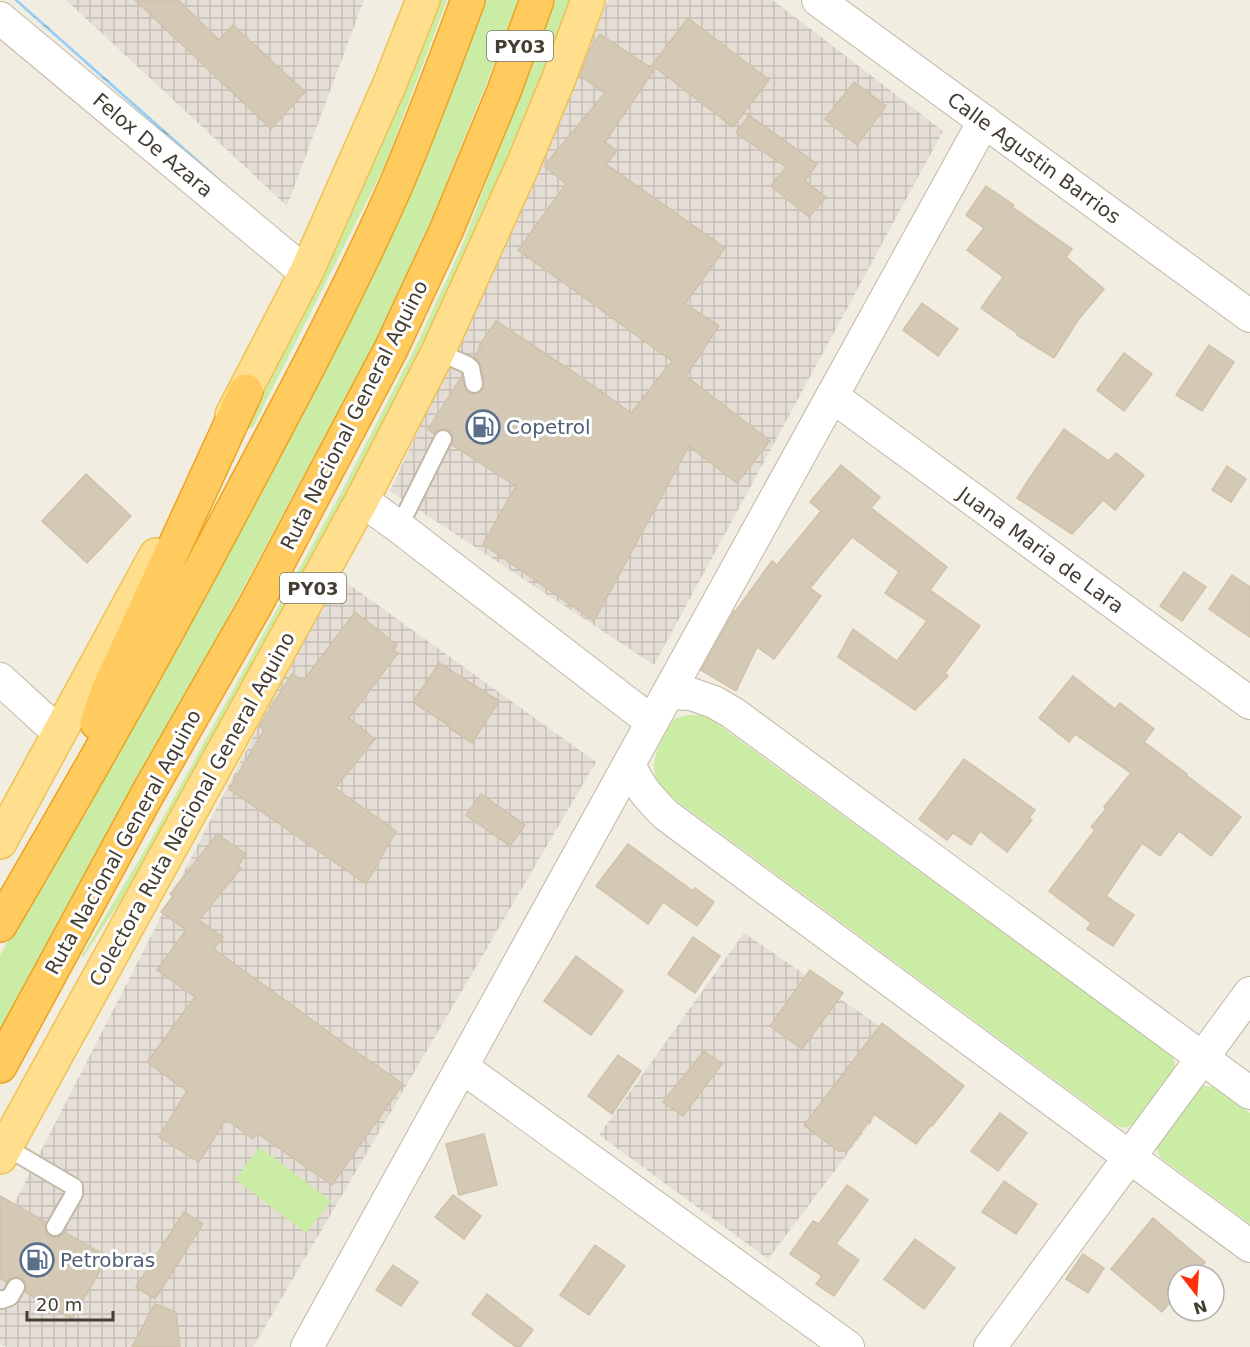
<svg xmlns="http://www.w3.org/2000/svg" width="1250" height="1347" font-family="'DejaVu Sans',sans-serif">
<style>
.industrial{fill:url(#industrial-grid)}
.grass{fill:#cbeca4}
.water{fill:url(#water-ripples)}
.building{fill:#d4c9b5;stroke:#d0c1a8;stroke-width:1.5}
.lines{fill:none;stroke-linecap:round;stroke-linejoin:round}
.service-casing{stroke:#c1b8a6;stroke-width:20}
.minor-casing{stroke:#c1b8a6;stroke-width:34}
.primary-casing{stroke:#efc152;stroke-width:36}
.motorway-casing{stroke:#eca321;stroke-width:36}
.service{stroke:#fff;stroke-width:16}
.minor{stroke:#fff;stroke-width:32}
.primary{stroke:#ffdf8d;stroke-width:33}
.motorway{stroke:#ffcb5f;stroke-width:33}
.labels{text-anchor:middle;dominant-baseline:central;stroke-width:6;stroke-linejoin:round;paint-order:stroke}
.shield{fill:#fff;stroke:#7c776f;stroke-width:1.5}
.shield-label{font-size:18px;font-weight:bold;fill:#443d31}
.street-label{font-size:20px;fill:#443d31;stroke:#fff}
.service-label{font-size:20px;fill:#4e5e75;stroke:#fff;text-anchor:start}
</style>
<defs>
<pattern id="industrial-grid" width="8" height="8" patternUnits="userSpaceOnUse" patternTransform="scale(1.5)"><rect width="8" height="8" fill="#e4ded6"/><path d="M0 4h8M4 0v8" fill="none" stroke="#c5bfb8"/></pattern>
<pattern id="water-ripples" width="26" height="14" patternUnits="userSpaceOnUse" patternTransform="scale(1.5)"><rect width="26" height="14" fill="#95cef7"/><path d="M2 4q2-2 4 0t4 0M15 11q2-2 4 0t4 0" fill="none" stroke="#7ba8c9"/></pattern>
</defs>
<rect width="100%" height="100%" fill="#f2ede1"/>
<g class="industrial">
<path d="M 66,0 L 364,0 L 287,206 Z"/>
<path d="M 608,0 L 773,0 L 943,131 L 654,665 L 390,491 L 524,201 Z"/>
<path d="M 336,575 L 596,762 L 253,1347 L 7,1347 L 0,1344 L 0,1231 Z"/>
<path d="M 744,933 L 922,1055 L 768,1259 L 599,1135 Z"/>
</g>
<g class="grass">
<path d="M 437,0 L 447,0 L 385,165 L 253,427 L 249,429 L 247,424 L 374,161 Z"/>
<path d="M 482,0 L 520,0 L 434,213 L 383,327 L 142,777 L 0,1031 L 0,955 L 112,760 Z"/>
<path d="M 556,0 L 575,0 L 532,114 L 426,350 L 156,847 L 84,956 L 82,957 L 82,955 L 149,843 L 344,487 L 417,344 L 462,246 Z"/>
<path d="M 689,715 L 699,715 L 709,718 L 1170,1054 C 1175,1060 1176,1063 1174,1071 L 1134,1124 C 1127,1128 1123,1129 1116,1125 L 662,790 C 644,766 660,741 674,719 Z"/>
<path d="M 1203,1086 L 1214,1087 L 1250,1113 L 1250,1224 L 1161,1158 C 1157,1152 1156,1149 1158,1143 L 1199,1089 Z"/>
<path d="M 260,1147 L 331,1201 L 306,1233 L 235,1179 Z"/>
</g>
<path class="water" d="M 14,0 L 18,0 L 265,219 L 264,222 Z"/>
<g class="building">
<path d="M 135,0 L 178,0 L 219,40 L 233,25 L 305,92 L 271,129 Z"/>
<path d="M 688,18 L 769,80 L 733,127 L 652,65 Z"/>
<path d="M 600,34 L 654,70 L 605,142 L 617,151 L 606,164 L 725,248 L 685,304 L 719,326 L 686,376 L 770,441 L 737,483 L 689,446 L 594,621 L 483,544 L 516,486 L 452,445 L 453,438 L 451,433 L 448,430 L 442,429 L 438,430 L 434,434 L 428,429 L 462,376 L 464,386 L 466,390 L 470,394 L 476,394 L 480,392 L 484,388 L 484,382 L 481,366 L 474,357 L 481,346 L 479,346 L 496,321 L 578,375 L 631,413 L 672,361 L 518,250 L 566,184 L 544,166 L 605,93 L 580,76 L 590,49 Z"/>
<path d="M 854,82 L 886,106 L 857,145 L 825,119 Z"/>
<path d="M 749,115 L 817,164 L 805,181 L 826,197 L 809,217 L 771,186 L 786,167 L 736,133 Z"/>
<path d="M 986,186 L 1014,205 L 1012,207 L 1072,249 L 1066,257 L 1104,289 L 1078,320 L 1054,358 L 1017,335 L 1018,334 L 981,308 L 1003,277 L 967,250 L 984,228 L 966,215 Z"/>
<path d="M 922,303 L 958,329 L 938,356 L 903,330 Z"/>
<path d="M 1209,345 L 1234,362 L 1202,411 L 1176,395 Z"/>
<path d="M 1124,353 L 1152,374 L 1124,411 L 1097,390 Z"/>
<path d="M 1064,429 L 1109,461 L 1116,453 L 1144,475 L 1115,510 L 1103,500 L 1072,534 L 1017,498 L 1029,479 Z"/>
<path d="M 841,465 L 880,497 L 871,508 L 947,567 L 930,590 L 980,626 L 945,673 L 948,676 L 915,710 L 838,657 L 853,629 L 897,661 L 927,621 L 885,593 L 899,572 L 852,537 L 810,588 L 821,596 L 774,659 L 757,647 L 736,691 L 701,670 L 734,611 L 735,612 L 772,561 L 777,565 L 821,511 L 810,502 Z"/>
<path d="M 1227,466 L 1246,479 L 1231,502 L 1212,490 Z"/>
<path d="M 86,474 L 131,516 L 87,563 L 42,521 Z"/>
<path d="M 1184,572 L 1206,587 L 1182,621 L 1160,606 Z"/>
<path d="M 1232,575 L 1250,587 L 1250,637 L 1209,609 Z"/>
<path d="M 355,612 L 397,645 L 394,650 L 398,653 L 349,718 L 375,739 L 335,788 L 396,831 L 366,884 L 229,789 L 264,730 L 259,726 L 292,674 L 303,681 Z"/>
<path d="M 439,663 L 499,701 L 472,743 L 449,728 L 450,726 L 413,702 Z"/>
<path d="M 1073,676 L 1115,709 L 1120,703 L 1154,729 L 1144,742 L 1187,774 L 1186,775 L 1241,817 L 1211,856 L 1179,831 L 1160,856 L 1142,843 L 1106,896 L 1134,915 L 1113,946 L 1087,929 L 1091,923 L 1049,891 L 1095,830 L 1091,827 L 1106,809 L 1104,807 L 1131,773 L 1075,734 L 1069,742 L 1039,718 Z"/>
<path d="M 964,759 L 1035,810 L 1029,818 L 1032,820 L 1007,852 L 980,831 L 971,845 L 953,833 L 947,840 L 919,819 Z"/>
<path d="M 481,794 L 525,825 L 510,846 L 466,815 Z"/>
<path d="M 217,834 L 246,854 L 238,866 L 241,868 L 199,920 L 223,937 L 214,949 L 330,1033 L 329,1033 L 403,1084 L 332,1185 L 257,1133 L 253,1139 L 226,1119 L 199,1162 L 159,1137 L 187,1091 L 147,1062 L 195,997 L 157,970 L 186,930 L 161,912 L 173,896 L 170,894 Z"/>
<path d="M 628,844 L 693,891 L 695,888 L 714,902 L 697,926 L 663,902 L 648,924 L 596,886 Z"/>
<path d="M 693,937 L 720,956 L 695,993 L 668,974 Z"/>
<path d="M 576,956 L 623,991 L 591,1035 L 544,1001 Z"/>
<path d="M 810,970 L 843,993 L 802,1049 L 770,1026 Z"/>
<path d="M 882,1023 L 964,1086 L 932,1126 L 931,1125 L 916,1144 L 874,1114 L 847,1151 L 838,1151 L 804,1125 Z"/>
<path d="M 704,1051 L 722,1064 L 683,1116 L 663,1102 Z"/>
<path d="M 618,1055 L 641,1071 L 612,1114 L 588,1096 Z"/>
<path d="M 1000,1113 L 1027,1133 L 998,1171 L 971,1151 Z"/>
<path d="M 484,1134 L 497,1185 L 459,1195 L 446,1144 Z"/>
<path d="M 1004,1181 L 1037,1204 L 1016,1234 L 982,1212 Z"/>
<path d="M 847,1185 L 868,1200 L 836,1244 L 859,1260 L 834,1296 L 816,1284 L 822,1276 L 790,1254 L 813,1221 L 819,1224 Z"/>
<path d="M 453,1195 L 481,1216 L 464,1239 L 435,1217 Z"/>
<path d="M 0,1196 L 46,1222 L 45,1226 L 46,1232 L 50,1236 L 56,1237 L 60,1236 L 64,1232 L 108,1257 L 72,1319 L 25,1292 L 26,1288 L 25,1282 L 21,1278 L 17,1277 L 11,1278 L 7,1282 L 0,1278 Z"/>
<path d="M 184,1212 L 203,1224 L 155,1299 L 136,1287 Z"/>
<path d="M 1153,1218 L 1205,1262 L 1194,1275 L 1178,1275 L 1178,1293 L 1162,1312 L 1111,1269 Z"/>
<path d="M 915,1239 L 955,1268 L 924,1309 L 884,1279 Z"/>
<path d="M 595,1245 L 625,1266 L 589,1315 L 560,1295 Z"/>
<path d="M 1083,1254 L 1104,1268 L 1088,1293 L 1066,1279 Z"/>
<path d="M 393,1265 L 418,1282 L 401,1306 L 376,1290 Z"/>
<path d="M 487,1294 L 533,1330 L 520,1347 L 516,1347 L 472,1314 Z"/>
<path d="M 155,1304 L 176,1312 L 180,1347 L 132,1347 Z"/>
</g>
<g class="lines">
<g class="service-casing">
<g id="service">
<path d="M 438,352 L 466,364 L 471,368 L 474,384"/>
<path d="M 399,527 L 443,439"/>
<path d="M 6,1147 L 74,1187 L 74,1194 L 55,1227"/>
<path d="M 0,1299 L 2,1300 L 10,1297 L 16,1287"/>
</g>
</g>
<g class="minor-casing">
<g id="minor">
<path d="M 818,0 L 1250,316"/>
<path d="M 0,18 L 306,273"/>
<path d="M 832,396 L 1250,703"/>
<path d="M 362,500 L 399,527 L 652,722"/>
<path d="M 0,679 L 59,733"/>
<path d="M 669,693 L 691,694 L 714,702 L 733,713 L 1250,1093"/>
<path d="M 629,764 C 639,787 648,797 666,815 L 1250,1246"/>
<path d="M 462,1067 L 848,1347"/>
<path d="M 307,1347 L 984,121"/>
<path d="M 990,1347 L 1250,993"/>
</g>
</g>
<g class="primary-casing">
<g id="primary">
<path d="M 232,415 L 306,273 L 391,81 L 423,0"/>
<path d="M 0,842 L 156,555"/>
<path d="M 0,1157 L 362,500 L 438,352 L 522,167 L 559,78 L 588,0"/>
</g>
</g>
<g class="motorway-casing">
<g id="motorway">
<path d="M 97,723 L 108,691 L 246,391"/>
<path d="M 0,925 C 80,789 158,651 232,511 C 289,404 347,296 396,185 C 422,124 445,62 468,0"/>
<path d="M 0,1066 L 147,795 L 255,606 L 391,349 L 446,231 L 504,91 L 537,0"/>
</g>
</g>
<use href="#service" class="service"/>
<use href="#minor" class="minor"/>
<use href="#primary" class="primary"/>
<use href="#motorway" class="motorway"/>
</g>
<defs>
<g id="fuel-ring" transform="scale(1.725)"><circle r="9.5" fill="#fff" stroke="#5c6f8a" stroke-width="1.5"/><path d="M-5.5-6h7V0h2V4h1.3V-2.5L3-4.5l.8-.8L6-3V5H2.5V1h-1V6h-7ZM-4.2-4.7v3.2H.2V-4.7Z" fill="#5c6f8a"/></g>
</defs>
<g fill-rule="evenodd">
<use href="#fuel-ring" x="483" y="427"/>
<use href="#fuel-ring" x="37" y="1260"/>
</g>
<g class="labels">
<g class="shield">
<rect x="487" y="31" width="66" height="30" rx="4.5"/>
<rect x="280" y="573" width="66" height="30" rx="4.5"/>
</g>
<g class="shield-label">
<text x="520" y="46">PY03</text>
<text x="313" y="588">PY03</text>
</g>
<g class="street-label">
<text transform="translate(153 145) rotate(40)">Felox De Azara</text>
<text transform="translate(1034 158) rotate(36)">Calle Agustin Barrios</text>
<text transform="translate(354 415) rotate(-63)">Ruta Nacional General Aquino</text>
<text transform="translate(1041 550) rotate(36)">Juana Maria de Lara</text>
<text transform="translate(192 809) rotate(-61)">Colectora Ruta Nacional General Aquino</text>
<text transform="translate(123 842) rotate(-61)">Ruta Nacional General Aquino</text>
</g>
<g class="service-label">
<text x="506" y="427">Copetrol</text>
<text x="60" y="1260">Petrobras</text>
</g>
</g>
<g transform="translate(1196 1293) rotate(163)"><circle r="28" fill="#ffffff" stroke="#b4b1ad" stroke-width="1.5"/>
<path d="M0-4.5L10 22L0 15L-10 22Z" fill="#ff310b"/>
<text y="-9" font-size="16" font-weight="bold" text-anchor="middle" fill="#443d31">N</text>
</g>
<path d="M27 1311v9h86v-9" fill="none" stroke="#443d31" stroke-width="3"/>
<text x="36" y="1311" font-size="18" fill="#443d31" stroke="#ffffff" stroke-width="4.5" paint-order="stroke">20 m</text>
</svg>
